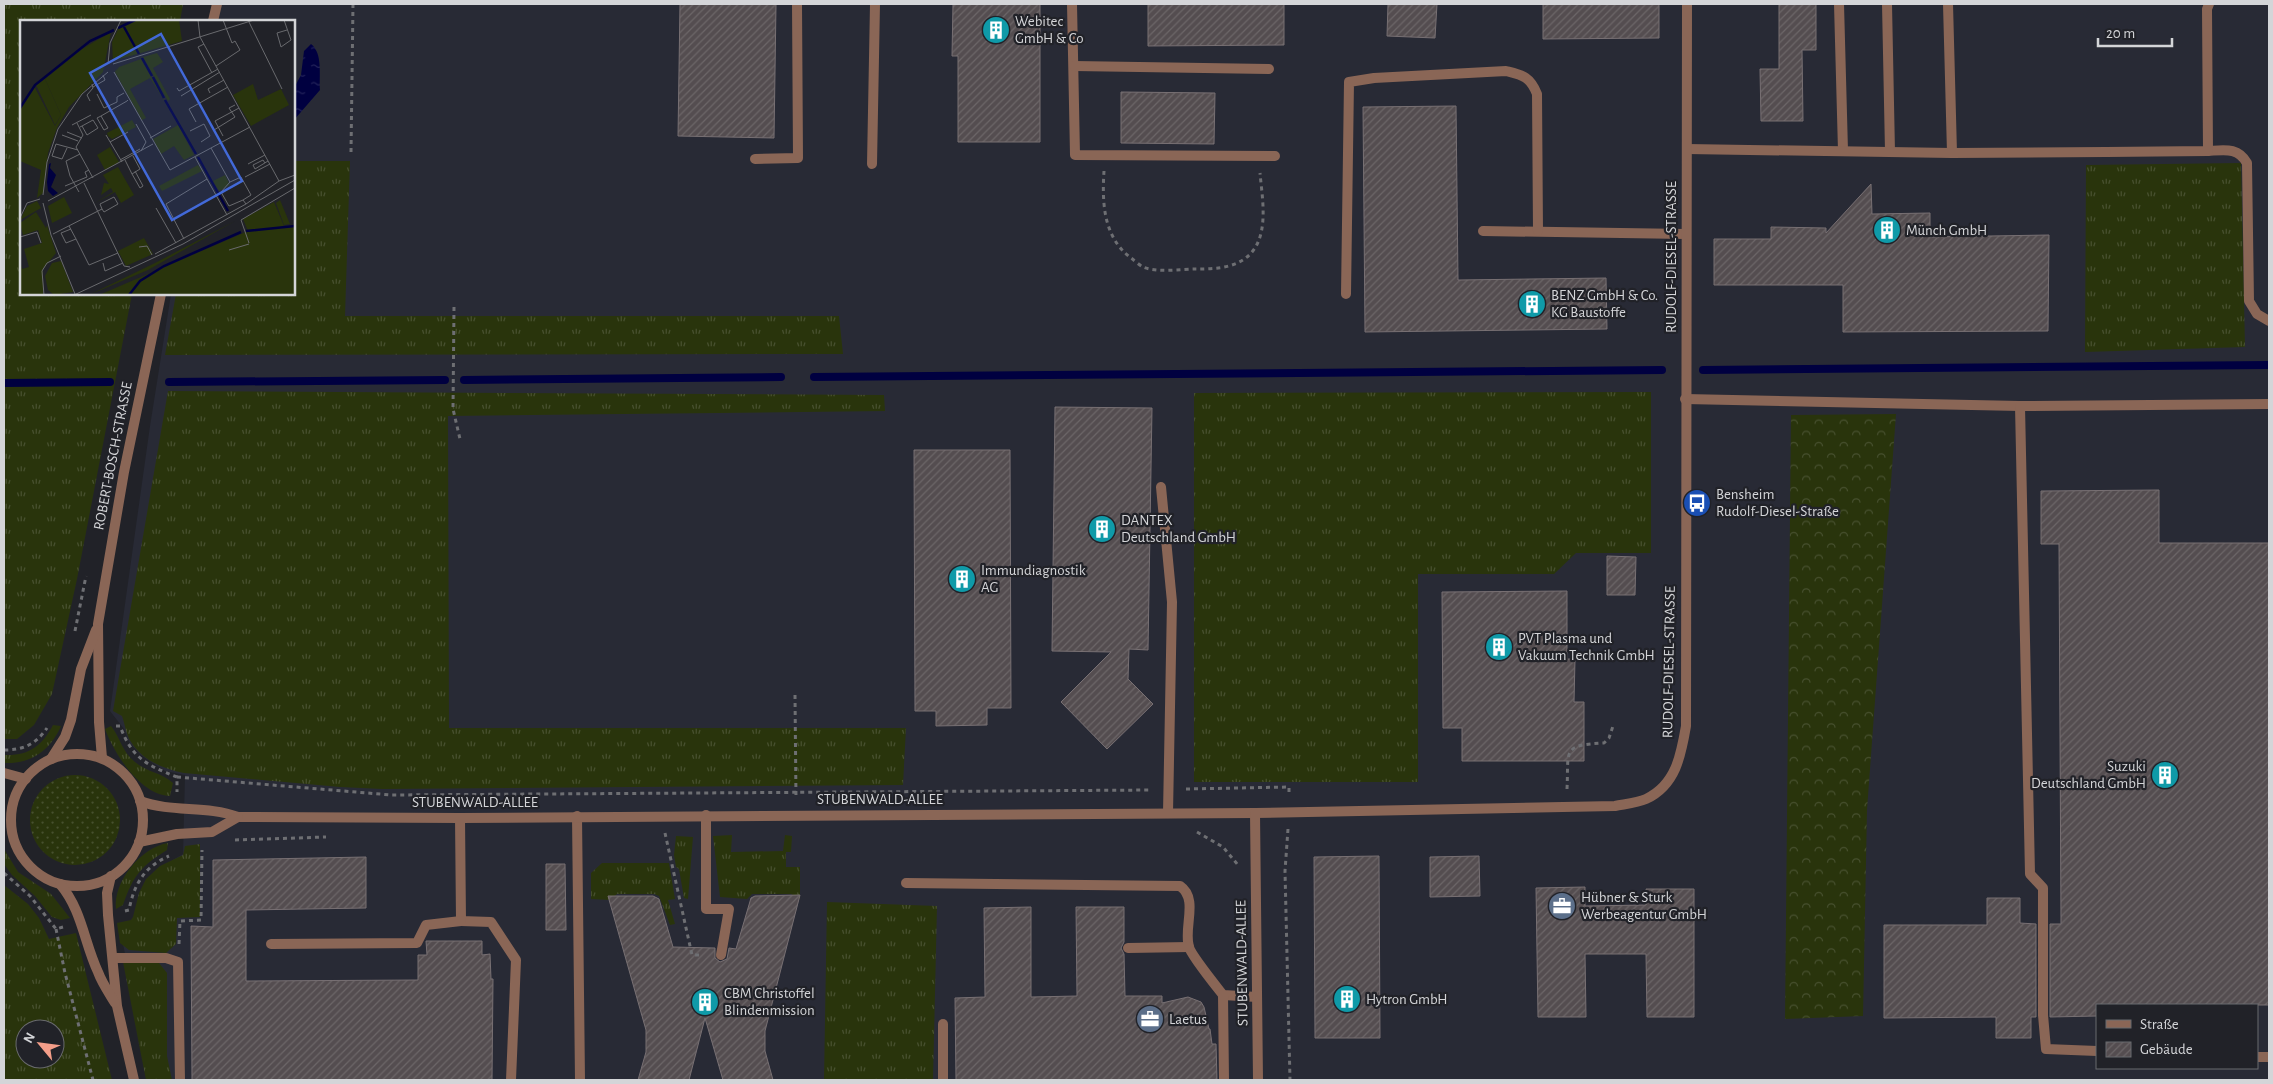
<svg xmlns="http://www.w3.org/2000/svg" width="2273" height="1084" font-family="'Alegreya Sans',sans-serif">
<style>
.built{fill:#282a35;fill-rule:evenodd}
.grass{fill:url(#grass-tufts);fill-rule:evenodd}
.forest{fill:url(#forest-crowns)}
.garden{fill:url(#garden-dots)}
.water{fill:url(#water-ripples)}
.lines{fill:none;stroke-linecap:round;stroke-linejoin:round}
.stream{stroke:#000040;stroke-width:8}
.building{fill:url(#building-hatch);stroke:#787073}
.path{stroke:#6e6f73;stroke-width:3;stroke-dasharray:4 4;stroke-linecap:butt}
.service{stroke:#8a6656;stroke-width:10}
.minor{stroke:#8a6656;stroke-width:10}
.tertiary{stroke:#8a6656;stroke-width:10}
.labels{text-anchor:middle;dominant-baseline:central;stroke-width:4.5;stroke-linejoin:round;paint-order:stroke}
.poi-label{font-size:15px;fill:#d4d5d8;stroke:#212228;text-anchor:start}
.street-label{font-size:15px;fill:#d4d5d8;stroke:#212228}
.inset-river{fill:none;stroke:#000040;stroke-width:2.5}
.inset-road{fill:none;stroke:#696a6e;stroke-width:1}
.view{fill:#4269d8;fill-opacity:0.15;stroke:#4269d8;stroke-width:2.5}
.inset-edge{fill:none;stroke:#d4d5d8;stroke-width:2.5}
</style>
<defs>
<pattern id="grass-tufts" width="24" height="20" patternUnits="userSpaceOnUse" patternTransform="scale(1.25)"><rect width="24" height="20" fill="#29340c"/><path d="M3 7l-1-3M5 7V3M7 7l1-3M15 17l-1-3M17 17v-4M19 17l1-3" fill="none" stroke="#47502f"/></pattern>
<pattern id="forest-crowns" width="20" height="18" patternUnits="userSpaceOnUse" patternTransform="scale(1.25)"><rect width="20" height="18" fill="#29340c"/><path d="M2 6a3 3 0 1 1 6 0M12 15a3 3 0 1 1 6 0" fill="none" stroke="#47502f"/></pattern>
<pattern id="garden-dots" width="8" height="8" patternUnits="userSpaceOnUse" patternTransform="scale(1.25)"><rect width="8" height="8" fill="#29340c"/><path d="M2 2h.1M6 6h.1" fill="none" stroke="#47502f" stroke-width="1.8" stroke-linecap="round"/></pattern>
<pattern id="water-ripples" width="26" height="14" patternUnits="userSpaceOnUse" patternTransform="scale(1.25)"><rect width="26" height="14" fill="#000040"/><path d="M2 4q2-2 4 0t4 0M15 11q2-2 4 0t4 0" fill="none" stroke="#24245b"/></pattern>
<pattern id="building-hatch" width="6" height="6" patternUnits="userSpaceOnUse" patternTransform="scale(1.25)"><rect width="6" height="6" fill="#544d50"/><path d="M-1 1l2-2M0 6l6-6M5 7l2-2" fill="none" stroke="#6c6668"/></pattern>
</defs>
<rect width="100%" height="100%" fill="#212228"/>
<path class="built" d="M 217,4 L 2269,4 L 2269,1080 L 151,1080 L 123,944 L 161,867 L 183,854 L 185,775 L 165,771 L 141,755 L 129,742 L 124,729 L 110,711 L 150,426 L 171,294 L 294,294 L 294,21 L 214,21 ZM 2097,1005 L 2257,1005 L 2257,1068 L 2097,1068 Z"/>
<g class="grass">
<path d="M 4,4 L 183,4 L 180,21 L 21,21 L 21,294 L 132,294 L 77,579 L 52,694 L 34,725 L 17,739 L 4,739 Z"/>
<path d="M 294,161 L 350,161 L 345,316 L 839,316 L 843,354 L 165,355 L 176,294 L 294,294 Z"/>
<path d="M 2241,163 L 2245,347 L 2085,352 L 2086,165 Z"/>
<path d="M 168,391 L 884,395 L 885,411 L 448,416 L 449,728 L 906,728 L 903,785 L 382,789 L 340,787 L 184,773 C 164,769 143,761 131,742 C 126,735 125,724 122,716 L 113,711 Z"/>
<path d="M 1651,392 L 1651,553 L 1576,553 L 1554,574 L 1418,574 L 1418,782 L 1194,782 L 1194,393 Z"/>
<path d="M 53,725 L 61,726 C 50,751 31,764 4,763 L 4,755 C 29,756 42,746 53,725 Z"/>
<path d="M 111,726 C 120,737 122,752 135,762 C 146,772 163,773 173,783 L 170,796 C 140,795 114,753 105,729 Z"/>
<path d="M 732,835 L 731,852 L 783,851 L 785,835 L 792,836 L 791,852 L 786,852 L 786,867 L 800,867 L 800,899 L 791,894 L 752,894 L 747,899 L 720,897 L 713,836 Z"/>
<path d="M 676,836 L 693,837 L 688,899 L 684,898 L 679,869 L 676,867 L 674,855 Z"/>
<path d="M 168,843 L 167,850 C 141,866 133,876 123,905 L 116,909 C 113,882 141,847 168,843 Z"/>
<path d="M 200,844 L 200,917 L 177,918 L 176,944 L 166,953 L 129,950 L 120,943 L 117,923 L 131,920 L 133,917 L 139,893 L 146,879 L 160,866 L 183,855 L 185,846 Z"/>
<path d="M 4,849 L 18,872 L 51,894 L 70,918 L 61,920 L 52,917 L 35,896 L 12,875 L 4,864 Z"/>
<path d="M 602,863 L 669,863 L 675,899 L 668,900 L 675,924 L 670,925 L 659,896 L 654,894 L 617,894 L 610,900 L 591,899 L 591,873 Z"/>
<path d="M 4,885 L 28,904 L 39,918 L 49,939 L 76,933 L 112,1080 L 4,1080 ZM 25,1029 L 55,1029 L 55,1059 L 25,1059 Z"/>
<path d="M 827,902 L 937,906 L 933,1080 L 824,1080 Z"/>
<path d="M 123,962 L 159,963 L 167,973 L 167,1056 L 172,1080 L 146,1080 Z"/>
</g>
<path class="forest" d="M 1896,414 L 1867,810 L 1863,1016 L 1785,1019 L 1791,415 Z"/>
<circle class="garden" cx="75" cy="820" r="45"/>
<path class="water" d="M 311,44 C 323,53 319,76 320,90 L 294,120 L 294,88 L 301,75 L 304,51 Z"/>
<g class="lines">
<g class="stream">
<path d="M 1703,370 L 2269,365"/>
<path d="M 814,377 L 1662,370"/>
<path d="M 464,380 L 781,377"/>
<path d="M 169,382 L 445,380"/>
<path d="M 4,383 L 110,382"/>
</g>
</g>
<g class="building">
<path d="M 680,4 L 776,4 L 774,138 L 678,136 Z"/>
<path d="M 953,4 L 1040,4 L 1040,142 L 958,142 L 958,56 L 952,56 Z"/>
<path d="M 1148,4 L 1284,4 L 1284,45 L 1148,46 Z"/>
<path d="M 1388,4 L 1437,4 L 1435,38 L 1387,36 Z"/>
<path d="M 1543,4 L 1659,4 L 1659,38 L 1543,39 Z"/>
<path d="M 1779,4 L 1816,4 L 1816,50 L 1802,50 L 1803,121 L 1761,121 L 1760,69 L 1779,69 Z"/>
<path d="M 1121,92 L 1215,93 L 1214,144 L 1121,143 Z"/>
<path d="M 1456,106 L 1458,280 L 1606,278 L 1607,329 L 1365,332 L 1363,107 Z"/>
<path d="M 1871,184 L 1872,214 L 1930,213 L 1930,237 L 2049,235 L 2048,331 L 1843,332 L 1843,285 L 1714,285 L 1714,239 L 1771,239 L 1771,227 L 1826,228 L 1826,233 Z"/>
<path d="M 1055,407 L 1152,408 L 1148,650 L 1129,649 L 1128,679 L 1153,704 L 1107,749 L 1061,702 L 1111,652 L 1052,651 Z"/>
<path d="M 914,450 L 1010,450 L 1011,708 L 987,708 L 987,725 L 936,726 L 936,711 L 915,711 Z"/>
<path d="M 2159,490 L 2159,543 L 2269,543 L 2269,1005 L 2097,1005 L 2097,1016 L 2050,1017 L 2050,924 L 2061,924 L 2059,544 L 2041,544 L 2041,491 Z"/>
<path d="M 1607,556 L 1636,557 L 1635,595 L 1607,595 Z"/>
<path d="M 1567,591 L 1567,659 L 1575,659 L 1574,702 L 1584,702 L 1584,761 L 1462,761 L 1462,728 L 1443,728 L 1442,592 Z"/>
<path d="M 1379,856 L 1380,1038 L 1315,1038 L 1314,857 Z"/>
<path d="M 1479,856 L 1480,896 L 1430,897 L 1430,857 Z"/>
<path d="M 366,857 L 366,908 L 246,910 L 246,981 L 418,980 L 418,955 L 427,955 L 426,941 L 482,941 L 482,955 L 490,954 L 491,979 L 493,979 L 492,1080 L 192,1080 L 191,926 L 213,927 L 213,860 Z"/>
<path d="M 546,864 L 565,864 L 566,930 L 546,930 Z"/>
<path d="M 1585,887 L 1585,906 L 1646,905 L 1646,889 L 1694,889 L 1694,1017 L 1647,1017 L 1646,954 L 1585,954 L 1586,1017 L 1538,1017 L 1536,888 Z"/>
<path d="M 800,895 L 765,1031 L 765,1051 L 773,1080 L 723,1080 L 705,1018 L 689,1080 L 638,1080 L 646,1052 L 646,1030 L 608,896 L 653,896 L 659,899 L 673,947 L 715,948 L 715,958 L 720,962 L 727,959 L 729,948 L 736,949 L 751,898 L 755,896 Z"/>
<path d="M 1987,898 L 2020,898 L 2020,923 L 2036,924 L 2036,1017 L 2031,1017 L 2031,1038 L 1996,1038 L 1996,1017 L 1884,1018 L 1884,925 L 1987,925 Z"/>
<path d="M 1031,907 L 1031,997 L 1077,996 L 1076,907 L 1124,907 L 1124,942 L 1121,948 L 1124,954 L 1125,996 L 1162,996 L 1162,1003 L 1188,997 L 1201,1002 L 1204,1007 L 1209,1029 L 1210,1029 L 1212,1044 L 1216,1044 L 1217,1080 L 956,1080 L 955,998 L 985,997 L 984,908 Z"/>
</g>
<g class="lines">
<g class="path">
<path d="M 351,152 L 353,4"/>
<path d="M 1104,171 C 1102,202 1103,237 1131,258 C 1134,260 1139,265 1143,267 C 1158,273 1181,269 1196,269 C 1217,269 1242,268 1255,248 C 1268,227 1262,196 1260,173"/>
<path d="M 454,307 L 453,409 L 460,439"/>
<path d="M 75,631 L 86,576"/>
<path d="M 795,695 L 796,799"/>
<path d="M 116,726 L 120,726 C 132,758 146,765 177,777 L 177,792"/>
<path d="M 4,750 C 24,750 36,744 47,728"/>
<path d="M 177,777 L 391,795 L 1152,790"/>
<path d="M 1186,789 L 1289,787 L 1289,795"/>
<path d="M 1567,789 C 1569,750 1561,745 1604,743 L 1609,738 L 1613,726"/>
<path d="M 1288,829 L 1285,871 L 1290,1080"/>
<path d="M 1197,832 L 1223,847 L 1238,865"/>
<path d="M 665,833 L 692,955 L 703,955"/>
<path d="M 235,840 L 326,837"/>
<path d="M 4,873 L 30,896 L 56,929 L 63,927"/>
<path d="M 125,911 L 129,910 C 134,884 145,866 169,856"/>
<path d="M 56,929 L 65,973 L 93,1080"/>
<path d="M 179,944 L 180,921 L 201,920 L 202,850"/>
</g>
<g class="service">
<path d="M 1072,4 L 1075,155 L 1275,156"/>
<path d="M 1839,4 L 1843,151"/>
<path d="M 1887,4 L 1890,152"/>
<path d="M 1948,4 L 1952,153"/>
<path d="M 1074,66 L 1269,69"/>
<path d="M 2208,151 C 2225,150 2238,147 2247,163 L 2249,301 L 2257,314 L 2269,321"/>
<path d="M 2106,152 L 2208,151 L 2207,9 L 2209,4"/>
<path d="M 755,159 L 798,158 L 797,4"/>
<path d="M 872,164 L 875,4"/>
<path d="M 1483,231 L 1686,234"/>
<path d="M 1346,294 L 1349,82 L 1374,78 L 1506,71 C 1522,75 1530,76 1537,94 L 1538,231"/>
<path d="M 1685,399 L 2020,406"/>
<path d="M 1161,487 L 1172,602 L 1168,813"/>
<path d="M 706,815 L 706,909 L 729,909 L 721,955"/>
<path d="M 577,816 L 580,1080"/>
<path d="M 460,818 L 461,921 L 491,922 L 516,960 L 511,1080"/>
<path d="M 906,883 L 1180,886 C 1199,899 1183,928 1189,947 C 1191,955 1216,986 1223,995 L 1257,997"/>
<path d="M 271,944 L 417,943 L 426,925 L 461,921"/>
<path d="M 1128,948 L 1189,947"/>
<path d="M 113,958 L 166,958 L 178,962 L 180,1080"/>
<path d="M 1223,995 L 1224,1080"/>
<path d="M 2097,1051 L 2046,1049 L 2043,1015 L 2043,888 L 2030,874 L 2020,406 L 2269,404"/>
<path d="M 2257,1057 L 2269,1057"/>
<path d="M 943,1080 L 943,1024"/>
</g>
<g class="minor">
<path d="M 1687,149 L 1952,153 L 2106,152"/>
<path d="M 140,801 C 172,813 206,805 238,817 L 460,818 L 1255,813 L 1615,806 C 1625,804 1637,803 1646,799 C 1676,785 1681,755 1686,726 L 1687,4"/>
<path d="M 1255,813 L 1258,1080"/>
<path d="M 139,842 L 177,834 L 212,832 L 238,817"/>
</g>
<g class="tertiary">
<path d="M 213,21 L 217,4"/>
<circle cx="77" cy="820" r="66"/>
<path d="M 102,758 L 99,722 L 98,624 L 124,472 L 161,294"/>
<path d="M 51,759 L 65,737 L 71,720 L 81,669 L 96,630"/>
<path d="M 4,773 L 26,779"/>
<path d="M 111,876 L 107,893 L 108,915 L 117,1006 L 134,1080"/>
<path d="M 60,884 C 82,910 84,942 98,972 C 102,983 109,993 115,1003"/>
</g>
</g>
<defs>
<g id="building-disc" transform="scale(1.4375)"><circle r="9.5" fill="#0f9aa8" stroke="#212228"/><path d="M-4-6H4V6H1V3H-1V6H-4ZM-2.5-4.3h1.7v1.8h-1.7ZM.8-4.3h1.7v1.8H.8ZM-2.5-1h1.7V.8h-1.7ZM.8-1h1.7V.8H.8Z" fill="#fff"/></g>
<g id="bus-disc" transform="scale(1.4375)"><circle r="9.5" fill="#1a4fb4" stroke="#212228"/><path d="M-5-6H5V4H4V6H2V4H-2V6H-4V4H-5ZM-3.5-4V0h7V-4ZM-3.5 1.2v1.5H-2V1.2ZM2 1.2v1.5H3.5V1.2Z" fill="#fff"/></g>
<g id="office-disc" transform="scale(1.4375)"><circle r="9.5" fill="#5c6f8a" stroke="#212228"/><path d="M-6-3h4V-5.5h4V-3h4V5H-6ZM-1-4.5V-3h2v-1.5ZM-6 0V1H6V0Z" fill="#fff"/></g>
</defs>
<g fill-rule="evenodd">
<use href="#building-disc" x="996" y="30"/>
<use href="#building-disc" x="1887" y="230"/>
<use href="#building-disc" x="1532" y="304"/>
<use href="#bus-disc" x="1697" y="503"/>
<use href="#building-disc" x="1102" y="529"/>
<use href="#building-disc" x="962" y="579"/>
<use href="#building-disc" x="1499" y="647"/>
<use href="#building-disc" x="2165" y="775"/>
<use href="#office-disc" x="1562" y="906"/>
<use href="#building-disc" x="1347" y="999"/>
<use href="#building-disc" x="705" y="1002"/>
<use href="#office-disc" x="1150" y="1019"/>
</g>
<g class="labels">
<g class="poi-label">
<text x="1015" y="21">Webitec<tspan x="1015" dy="17">GmbH &amp; Co</tspan></text>
<text x="1906" y="230">Münch GmbH</text>
<text x="1551" y="295">BENZ GmbH &amp; Co.<tspan x="1551" dy="17">KG Baustoffe</tspan></text>
<text x="1716" y="494">Bensheim<tspan x="1716" dy="17">Rudolf-Diesel-Straße</tspan></text>
<text x="1121" y="520">DANTEX<tspan x="1121" dy="17">Deutschland GmbH</tspan></text>
<text x="981" y="570">Immundiagnostik<tspan x="981" dy="17">AG</tspan></text>
<text x="1518" y="638">PVT Plasma und<tspan x="1518" dy="17">Vakuum Technik GmbH</tspan></text>
<text x="2146" y="766" text-anchor="end">Suzuki<tspan x="2146" dy="17">Deutschland GmbH</tspan></text>
<text x="1581" y="897">Hübner &amp; Sturk<tspan x="1581" dy="17">Werbeagentur GmbH</tspan></text>
<text x="724" y="993">CBM Christoffel<tspan x="724" dy="17">Blindenmission</tspan></text>
<text x="1366" y="999">Hytron GmbH</text>
<text x="1169" y="1019">Laetus</text>
</g>
<g class="street-label">
<text transform="translate(1671 257) rotate(-90)">RUDOLF-DIESEL-STRASSE</text>
<text transform="translate(113 456) rotate(-79)">ROBERT-BOSCH-STRASSE</text>
<text transform="translate(1669 662) rotate(-89)">RUDOLF-DIESEL-STRASSE</text>
<text x="880" y="799">STUBENWALD-ALLEE</text>
<text x="475" y="802">STUBENWALD-ALLEE</text>
<text transform="translate(1242 963) rotate(-91)">STUBENWALD-ALLEE</text>
</g>
</g>
<g transform="translate(20 20)">
<rect width="275" height="275" fill="#212228"/>
<path d="M 119,0 L 159,0 L 162,21 L 93,41 L 92,22 L 100,5 ZM 91,12 L 83,52 L 49,87 L 37,108 L 28,133 L 23,173 L 17,178 L 21,150 L 0,141 L 0,89 L 14,66 L 35,106 L 41,95 L 25,59 L 62,29 ZM 137,33 L 143,42 L 133,48 L 150,79 L 148,81 L 123,37 ZM 121,39 L 147,85 L 130,58 L 110,69 L 126,98 L 122,100 L 95,52 L 97,47 L 96,51 L 99,47 ZM 233,64 L 238,80 L 261,69 L 269,85 L 231,106 L 213,75 ZM 112,100 L 116,107 L 92,119 L 88,116 L 87,113 ZM 158,105 L 174,135 L 164,140 L 154,126 L 141,134 L 133,119 ZM 90,127 L 99,142 L 85,150 L 77,135 ZM 98,147 L 114,175 L 101,183 L 95,172 L 75,183 L 93,172 L 91,168 L 81,175 L 84,163 L 89,164 L 83,155 ZM 205,155 L 210,165 L 199,171 L 193,161 ZM 44,177 L 52,193 L 32,203 L 28,186 ZM 17,181 L 21,188 L 0,200 L 7,186 ZM 254,182 L 264,206 L 275,206 L 275,275 L 79,275 L 228,211 L 223,199 ZM 16,192 L 26,208 L 27,205 L 36,233 L 23,249 L 23,275 L 0,275 L 0,242 L 2,249 L 9,247 L 4,229 L 22,223 L 18,210 L 3,215 L 0,203 ZM 215,201 L 128,250 L 69,275 L 135,243 ZM 124,218 L 133,234 L 106,246 L 98,231 Z" fill="#29340c"/>
<path d="M 25,59 L 41,95 L 35,105 L 16,65 ZM 178,145 L 182,151 L 142,171 L 139,166 ZM 41,241 L 53,272 L 34,275 L 28,270 L 25,256 L 32,243 Z" fill="#29340c"/>
<path d="M 260,180 L 270,204 L 264,205 L 256,183 Z" fill="#29340c"/>
<path d="M 31,143 L 30,148 L 36,155 L 31,167 L 38,173 L 33,176 L 28,171 L 27,162 L 29,144 Z" fill="#000040"/>
<path class="inset-river" d="M 104,7 L 119,34M 98,8 L 115,0M 122,38 L 132,56M 133,57 L 144,78M 145,80 L 176,134M 0,88 L 15,65 L 70,21 L 94,10M 178,137 L 208,191M 226,211 L 275,206M 109,275 L 120,261 L 144,246 L 221,212"/>
<path class="inset-road" d="M 178,0 L 180,17 L 259,161M 228,0 L 262,69M 264,0 L 271,20 L 261,27 L 257,13 L 267,10M 184,24 L 178,27 L 192,53M 88,44 L 90,23 L 101,0M 93,44 L 234,0M 196,46 L 220,30 L 215,21 L 212,23 L 203,0M 94,52 L 150,150 L 230,107M 73,67 L 85,60 L 83,55M 157,68 L 159,71 L 198,49M 190,73 L 188,69 L 204,60M 77,74 L 84,88 L 97,82 L 97,77 L 104,73M 161,76 L 200,52M 70,81 L 67,75 L 73,68 L 72,64M 81,96 L 88,108 L 84,110 L 77,98 L 81,96 L 107,81 L 108,80M 176,102 L 169,89 L 208,67M 57,103 L 63,115 L 56,127 L 73,158M 116,104 L 126,122 L 121,131M 52,105 L 71,95M 60,107 L 62,106 L 73,100 L 78,108 L 67,115 L 62,106M 194,110 L 215,97 L 209,88 L 215,85M 170,111 L 184,104 L 190,116 L 181,122M 47,112 L 62,118M 42,115 L 58,121M 86,115 L 102,142M 203,116 L 195,101 L 219,88M 130,118 L 151,106M 90,122 L 108,112M 47,128 L 42,139 L 32,136 L 36,124 L 58,130M 191,128 L 210,162 L 221,157 L 231,175 L 223,180 L 226,184M 175,137 L 187,159M 100,140 L 120,129M 105,140 L 112,154 L 120,149 L 113,136M 245,143 L 243,140 L 233,145 L 235,149 L 248,141M 228,144 L 245,135M 112,154 L 120,168 L 123,166 L 115,151M 225,157 L 250,144M 259,161 L 275,155M 210,162 L 201,172 L 209,186 L 223,180M 64,163 L 104,246 L 110,247M 45,166 L 67,157 L 65,152 L 69,150M 59,172 L 50,156 L 46,141 L 60,134M 23,175 L 27,142 L 38,109 L 62,74 L 88,52M 28,181 L 133,124M 23,183 L 31,215 L 55,274M 136,188 L 156,223M 78,191 L 82,189 L 80,184 L 94,177 L 98,184 L 84,192 L 82,189M 0,198 L 7,183 L 20,179M 49,206 L 56,219 L 46,223 L 41,213 L 51,209M 33,214 L 78,191M 0,217 L 17,212 L 21,223M 56,219 L 69,245 L 98,233M 164,219 L 146,184 L 187,159 L 207,195M 229,223 L 221,200 L 275,168M 119,227 L 127,226 L 132,235M 209,230 L 229,224M 135,234 L 226,184 L 259,161M 83,243 L 85,251 L 103,243M 24,275 L 22,251 L 27,243 L 41,236M 54,275 L 163,224 L 275,160"/>
<path class="view" d="M 141,14 L 222,161 L 152,200 L 70,53 Z"/>
<rect width="275" height="275" class="inset-edge"/>
</g>
<rect width="2273" height="1084" fill="none" stroke="#d4d5d8" stroke-width="10"/>
<rect x="2096" y="1004" width="162" height="65" fill="#212228" stroke="#696a6e"/>
<rect x="2106" y="1020" width="25" height="8" fill="#8a6656" stroke="#696a6e"/>
<text x="2140" y="1029" font-size="15" fill="#d4d5d8">Straße</text>
<rect x="2106" y="1042" width="25" height="15" fill="url(#building-hatch)" stroke="#696a6e"/>
<text x="2140" y="1054" font-size="15" fill="#d4d5d8">Gebäude</text>
<g transform="translate(40 1044) rotate(299)"><circle r="24" fill="#212228" stroke="#696a6e"/>
<path d="M0-4L9 19L0 12L-9 19Z" fill="#f49e89"/>
<text y="-8" font-size="14" font-weight="bold" text-anchor="middle" fill="#d4d5d8">N</text>
</g>
<path d="M2098 38v8h74v-8" fill="none" stroke="#d4d5d8" stroke-width="2.5"/>
<text x="2106" y="38" font-size="15" fill="#d4d5d8" stroke="#212228" stroke-width="4" paint-order="stroke">20 m</text>
</svg>
